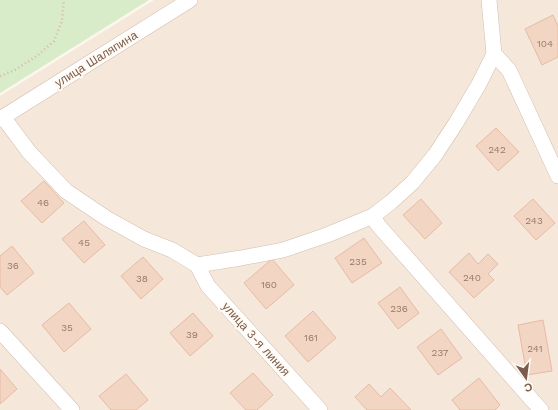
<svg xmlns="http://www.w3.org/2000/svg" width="558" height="410" font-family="'Work Sans',sans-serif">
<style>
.residential{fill:#f5e8da}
.green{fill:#d8ecc9}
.building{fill:#f3d5c3;stroke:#e6bba3}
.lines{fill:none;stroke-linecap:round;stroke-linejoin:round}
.minor-casing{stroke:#d1beb0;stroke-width:16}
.path{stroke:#d9b8a5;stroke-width:2.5;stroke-dasharray:1 3;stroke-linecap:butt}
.minor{stroke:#fff;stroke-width:15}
.labels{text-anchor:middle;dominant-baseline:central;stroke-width:4;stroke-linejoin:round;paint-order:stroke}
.number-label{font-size:10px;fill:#987a6a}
.street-label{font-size:12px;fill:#7a5c4d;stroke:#fffaf3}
</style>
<rect width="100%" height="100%" fill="#fdf6ec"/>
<path class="residential" d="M 154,0 L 558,0 L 558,410 L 0,410 L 0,96 Z"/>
<path class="green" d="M 0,0 L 149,0 L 0,93 Z"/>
<g class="building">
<path d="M 553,15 L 558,26 L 558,57 L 542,65 L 525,29 Z"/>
<path d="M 496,128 L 519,152 L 498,171 L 476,146 Z"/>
<path d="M 44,181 L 64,203 L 42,223 L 21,201 Z"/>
<path d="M 421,199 L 442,223 L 425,239 L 403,215 Z"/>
<path d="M 533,199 L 555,223 L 536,240 L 514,216 Z"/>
<path d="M 84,221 L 105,245 L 84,263 L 62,239 Z"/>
<path d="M 364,238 L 382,263 L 352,283 L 335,258 Z"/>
<path d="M 12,246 L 34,273 L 7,295 L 0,287 L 0,256 Z"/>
<path d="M 469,253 L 478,264 L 488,254 L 498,264 L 488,274 L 494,280 L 474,298 L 449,272 Z"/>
<path d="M 143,257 L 163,279 L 141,299 L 121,276 Z"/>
<path d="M 272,259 L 294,285 L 266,309 L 244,283 Z"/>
<path d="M 400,287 L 419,313 L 398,329 L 378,303 Z"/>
<path d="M 69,303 L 91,329 L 64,352 L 42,325 Z"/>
<path d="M 313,311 L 336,338 L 308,362 L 285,336 Z"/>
<path d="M 193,313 L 213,336 L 190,356 L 170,333 Z"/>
<path d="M 543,320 L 552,371 L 527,375 L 518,325 Z"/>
<path d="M 441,329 L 462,358 L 438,375 L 417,347 Z"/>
<path d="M 0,369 L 17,389 L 0,404 Z"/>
<path d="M 253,373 L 273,395 L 257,410 L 246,410 L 230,393 Z"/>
<path d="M 126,374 L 148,400 L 136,410 L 111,410 L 99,396 Z"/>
<path d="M 479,378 L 500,405 L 495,410 L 460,410 L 452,400 Z"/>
<path d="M 369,384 L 381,397 L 390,388 L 411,410 L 367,410 L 355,397 Z"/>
</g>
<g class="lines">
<g class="minor-casing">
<g id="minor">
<path d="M 494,54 L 509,70 L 558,176"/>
<path d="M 3,117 L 29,152 L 66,191 L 106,218 L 144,239 L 172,250 L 197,265 L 241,258 L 283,250 L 327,235 L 373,216 L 391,202 L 412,183 L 435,155 L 456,123 L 479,84 L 494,54 L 489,0"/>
<path d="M 0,119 L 190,0"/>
<path d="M 373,216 L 378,225 L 541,410"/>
<path d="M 197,265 L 208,286 L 320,410"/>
<path d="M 0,331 L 72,410"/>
</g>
</g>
<path class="path" d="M 0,76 L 15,70 L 38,55 L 54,41 L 62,21 L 64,0"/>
<use href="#minor" class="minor"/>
</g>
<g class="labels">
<g class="number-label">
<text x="545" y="43">104</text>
<text x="497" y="149">242</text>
<text x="43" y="202">46</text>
<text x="534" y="220">243</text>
<text x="84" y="242">45</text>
<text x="358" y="261">235</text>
<text x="13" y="265">36</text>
<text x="472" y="277">240</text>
<text x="142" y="278">38</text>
<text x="269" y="284">160</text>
<text x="399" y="308">236</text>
<text x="67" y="327">35</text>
<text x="192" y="334">39</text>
<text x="311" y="337">161</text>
<text x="535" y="348">241</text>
<text x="440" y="352">237</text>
</g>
<g class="street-label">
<text transform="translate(96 59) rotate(-32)">улица Шаляпина</text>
<text transform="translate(256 339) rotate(48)">улица 3-я линия</text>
</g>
</g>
<g transform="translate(526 378) rotate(166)" stroke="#fffaf3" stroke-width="3" paint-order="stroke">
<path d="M0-3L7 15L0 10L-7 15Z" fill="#7a5c4d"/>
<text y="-6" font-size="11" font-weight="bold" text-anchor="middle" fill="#7a5c4d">С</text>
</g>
</svg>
